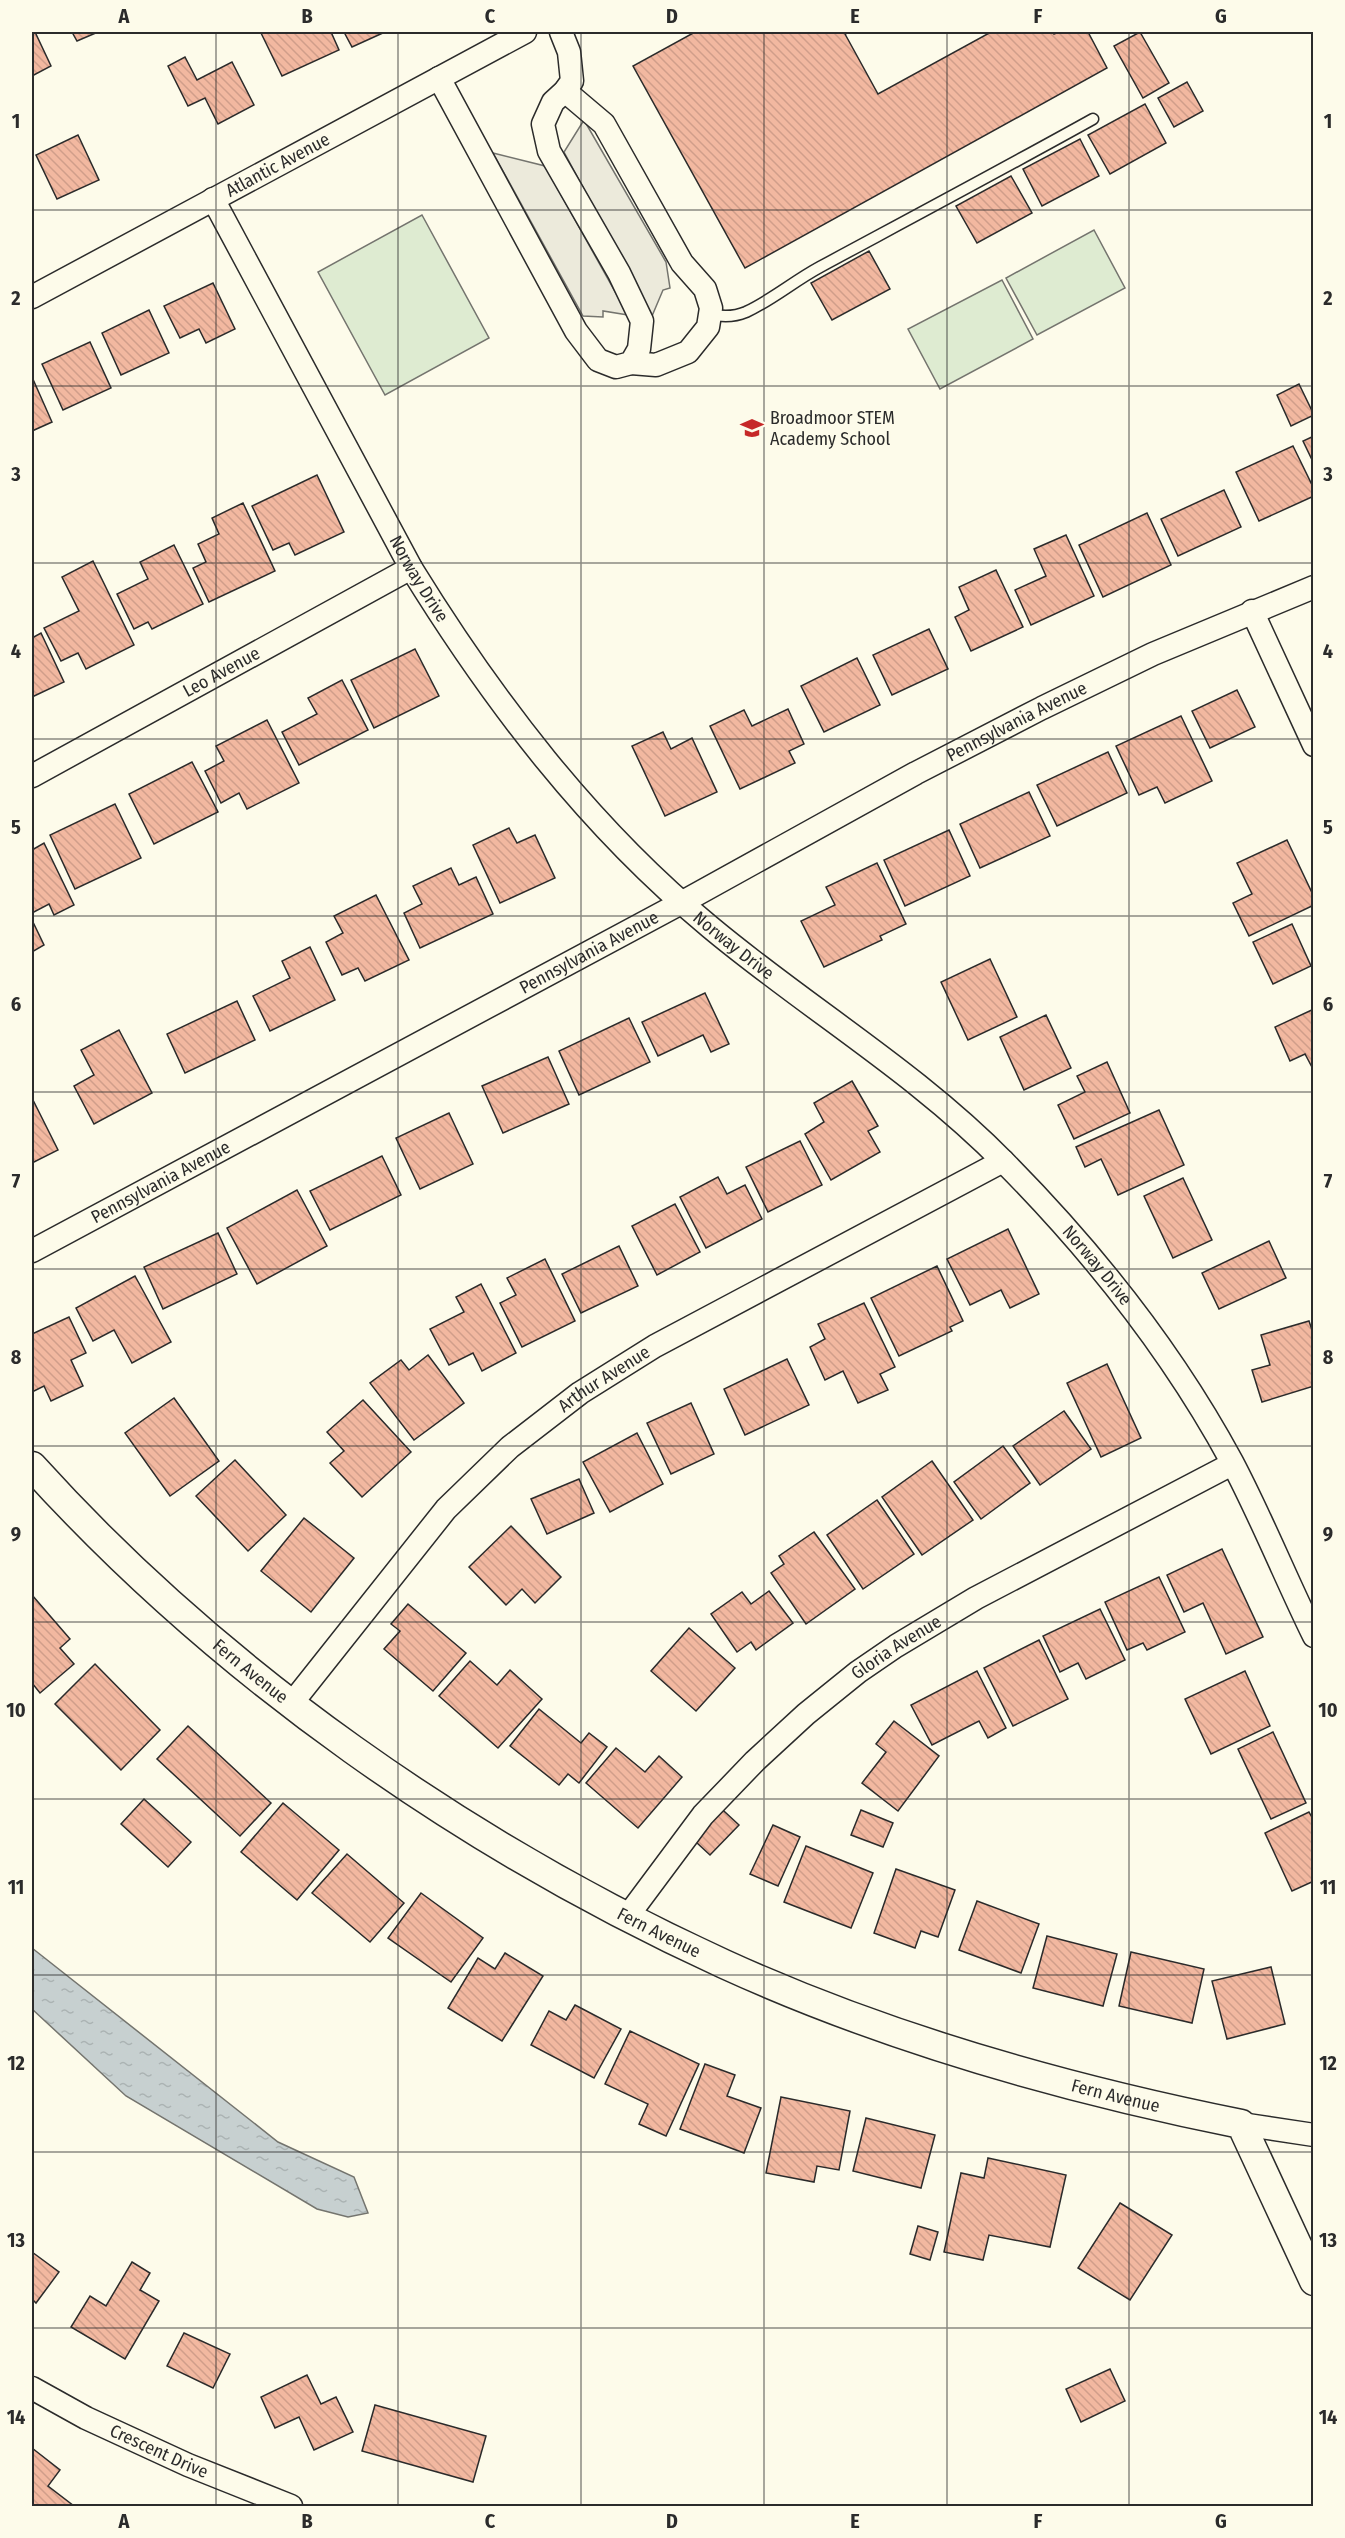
<svg xmlns="http://www.w3.org/2000/svg" width="1345" height="2538" font-family="'Fira Sans Condensed',sans-serif">
<style>
.green{fill:#deebd1;stroke:#74746e;stroke-width:1.5}
.parking{fill:#eceadb;stroke:#74746e;stroke-width:1.5}
.water{fill:url(#water-ripples);stroke:#74746e;stroke-width:1.5}
.building{fill:url(#building-back-hatch);stroke:#2b2b2b;stroke-width:1.5}
.lines{fill:none;stroke-linecap:round;stroke-linejoin:round}
.service-casing{stroke:#2b2b2b;stroke-width:13}
.minor-casing{stroke:#2b2b2b;stroke-width:25}
.tertiary-casing{stroke:#2b2b2b;stroke-width:31}
.service{stroke:#fdfbea;stroke-width:10}
.minor{stroke:#fdfbea;stroke-width:22}
.tertiary{stroke:#fdfbea;stroke-width:28}
.grid{fill:none;stroke:#2b2b2b;stroke-width:1.5;stroke-opacity:0.55}
.labels{text-anchor:middle;dominant-baseline:central;stroke-width:4.5;stroke-linejoin:round;paint-order:stroke}
.street-label{font-size:18px;fill:#2b2b2b;stroke:#fdfbea}
.poi-label{font-size:18px;fill:#2b2b2b;stroke:#fdfbea;text-anchor:start}
.neatline{fill:none;stroke:#2b2b2b;stroke-width:2}
.grid-label{font-size:20px;text-anchor:middle;font-weight:bold;fill:#2b2b2b}
</style>
<defs>
<pattern id="water-ripples" width="26" height="14" patternUnits="userSpaceOnUse" patternTransform="scale(1.5)"><rect width="26" height="14" fill="#c7d0d0"/><path d="M2 4q2-2 4 0t4 0M15 11q2-2 4 0t4 0" fill="none" stroke="#abb3b3"/></pattern>
<pattern id="building-back-hatch" width="6" height="6" patternUnits="userSpaceOnUse" patternTransform="scale(1.5)"><rect width="6" height="6" fill="#f2b8a0"/><path d="M-1 5l2 2M0 0l6 6M5-1l2 2" fill="none" stroke="#d09e8a"/></pattern>
</defs>
<rect width="100%" height="100%" fill="#fdfbea"/>
<g class="green">
<path d="M 422,215 L 489,338 L 385,395 L 318,272 Z"/>
<path d="M 1094,230 L 1125,288 L 1037,335 L 1006,278 Z"/>
<path d="M 1002,280 L 1033,339 L 940,389 L 908,329 Z"/>
</g>
<g class="parking">
<path d="M 584,120 L 666,262 L 670,288 L 663,290 L 652,316 L 564,152 Z"/>
<path d="M 493,153 L 545,166 L 628,315 L 603,311 L 603,317 L 583,316 Z"/>
</g>
<path class="water" d="M 32,1948 L 278,2142 L 354,2177 L 368,2213 L 348,2217 L 317,2209 L 126,2096 L 32,2009 Z"/>
<g class="building">
<path d="M 32,32 L 35,32 L 51,66 L 32,76 Z"/>
<path d="M 72,32 L 98,32 L 77,41 Z"/>
<path d="M 264,32 L 331,32 L 339,50 L 282,76 L 261,33 Z"/>
<path d="M 344,32 L 385,32 L 352,47 Z"/>
<path d="M 695,32 L 850,32 L 845,34 L 878,94 L 991,32 L 1053,32 L 1054,34 L 1059,32 L 1088,32 L 1107,68 L 745,268 L 633,66 Z"/>
<path d="M 1140,32 L 1169,83 L 1143,98 L 1114,46 Z"/>
<path d="M 185,57 L 197,80 L 232,62 L 254,105 L 218,124 L 205,98 L 188,106 L 168,66 Z"/>
<path d="M 1187,82 L 1203,111 L 1174,127 L 1158,98 Z"/>
<path d="M 1145,104 L 1166,143 L 1110,174 L 1088,135 Z"/>
<path d="M 78,135 L 99,180 L 57,199 L 36,155 Z"/>
<path d="M 1080,139 L 1099,176 L 1042,206 L 1023,169 Z"/>
<path d="M 1011,176 L 1032,213 L 977,243 L 956,206 Z"/>
<path d="M 869,251 L 890,289 L 832,320 L 811,283 Z"/>
<path d="M 213,283 L 235,329 L 206,343 L 199,329 L 180,338 L 164,306 Z"/>
<path d="M 149,310 L 169,353 L 121,375 L 102,333 Z"/>
<path d="M 90,342 L 111,388 L 63,410 L 42,364 Z"/>
<path d="M 32,377 L 52,422 L 32,431 Z"/>
<path d="M 1299,384 L 1314,415 L 1291,426 L 1277,395 Z"/>
<path d="M 1314,436 L 1314,464 L 1303,441 Z"/>
<path d="M 1293,446 L 1314,489 L 1314,496 L 1259,521 L 1236,472 Z"/>
<path d="M 317,475 L 344,532 L 295,555 L 289,543 L 273,550 L 252,506 Z"/>
<path d="M 1224,490 L 1241,527 L 1178,556 L 1161,519 Z"/>
<path d="M 243,503 L 275,571 L 209,602 L 193,568 L 206,562 L 198,544 L 219,534 L 212,518 Z"/>
<path d="M 1147,513 L 1171,565 L 1103,597 L 1079,545 Z"/>
<path d="M 1066,535 L 1094,596 L 1031,625 L 1015,590 L 1046,576 L 1034,549 Z"/>
<path d="M 174,545 L 203,604 L 152,629 L 148,622 L 134,629 L 117,594 L 148,579 L 140,562 Z"/>
<path d="M 93,561 L 134,645 L 86,669 L 78,653 L 61,661 L 44,628 L 79,611 L 62,577 Z"/>
<path d="M 996,570 L 1023,627 L 971,651 L 955,617 L 969,610 L 959,587 Z"/>
<path d="M 929,629 L 948,669 L 892,695 L 873,655 Z"/>
<path d="M 41,633 L 64,682 L 32,697 L 32,638 Z"/>
<path d="M 415,649 L 439,696 L 374,728 L 351,680 Z"/>
<path d="M 857,658 L 880,705 L 824,732 L 801,686 Z"/>
<path d="M 342,680 L 368,730 L 299,765 L 282,732 L 317,714 L 308,698 Z"/>
<path d="M 1237,690 L 1255,727 L 1210,748 L 1192,711 Z"/>
<path d="M 788,709 L 804,744 L 789,751 L 795,763 L 740,789 L 710,726 L 744,710 L 752,726 Z"/>
<path d="M 1181,716 L 1212,781 L 1165,803 L 1157,787 L 1139,795 L 1116,746 Z"/>
<path d="M 267,720 L 299,783 L 247,809 L 239,793 L 221,803 L 205,771 L 224,761 L 216,746 Z"/>
<path d="M 663,732 L 671,749 L 692,738 L 717,792 L 665,816 L 632,746 Z"/>
<path d="M 1108,752 L 1127,793 L 1057,826 L 1037,785 Z"/>
<path d="M 192,762 L 218,812 L 154,844 L 129,794 Z"/>
<path d="M 1029,792 L 1050,836 L 980,868 L 960,824 Z"/>
<path d="M 115,804 L 141,858 L 75,889 L 50,835 Z"/>
<path d="M 509,828 L 517,843 L 535,835 L 555,878 L 500,903 L 473,845 Z"/>
<path d="M 949,830 L 970,876 L 905,906 L 884,860 Z"/>
<path d="M 1287,840 L 1314,897 L 1314,905 L 1249,936 L 1233,903 L 1252,894 L 1237,863 Z"/>
<path d="M 44,843 L 74,905 L 54,915 L 49,904 L 32,913 L 32,850 Z"/>
<path d="M 877,863 L 906,924 L 880,936 L 882,940 L 824,967 L 801,921 L 835,905 L 826,887 Z"/>
<path d="M 451,868 L 459,885 L 476,877 L 493,914 L 420,948 L 404,913 L 422,904 L 413,886 Z"/>
<path d="M 376,895 L 409,960 L 365,981 L 358,968 L 342,975 L 326,942 L 343,933 L 334,916 Z"/>
<path d="M 32,920 L 44,945 L 32,952 Z"/>
<path d="M 1292,924 L 1311,966 L 1273,984 L 1253,942 Z"/>
<path d="M 310,947 L 335,1000 L 270,1031 L 253,996 L 290,978 L 282,961 Z"/>
<path d="M 990,959 L 1017,1017 L 968,1040 L 941,982 Z"/>
<path d="M 705,993 L 729,1044 L 711,1052 L 703,1035 L 658,1056 L 642,1022 Z"/>
<path d="M 237,1001 L 255,1040 L 185,1073 L 167,1034 Z"/>
<path d="M 1314,1009 L 1314,1071 L 1305,1054 L 1290,1061 L 1275,1027 Z"/>
<path d="M 1046,1015 L 1071,1068 L 1024,1090 L 1000,1037 Z"/>
<path d="M 629,1018 L 650,1062 L 579,1095 L 559,1051 Z"/>
<path d="M 119,1030 L 152,1093 L 94,1124 L 74,1086 L 94,1075 L 81,1050 Z"/>
<path d="M 548,1057 L 569,1104 L 503,1133 L 482,1086 Z"/>
<path d="M 1107,1062 L 1130,1113 L 1074,1139 L 1058,1105 L 1085,1092 L 1077,1076 Z"/>
<path d="M 852,1081 L 878,1126 L 868,1131 L 880,1152 L 831,1180 L 805,1134 L 824,1122 L 814,1103 Z"/>
<path d="M 32,1098 L 58,1150 L 32,1163 Z"/>
<path d="M 1159,1110 L 1184,1165 L 1118,1195 L 1101,1159 L 1085,1167 L 1076,1147 Z"/>
<path d="M 449,1113 L 473,1164 L 420,1189 L 396,1138 Z"/>
<path d="M 800,1141 L 822,1185 L 768,1212 L 746,1167 Z"/>
<path d="M 382,1156 L 401,1195 L 330,1230 L 310,1191 Z"/>
<path d="M 718,1177 L 727,1194 L 745,1185 L 762,1219 L 706,1248 L 680,1197 Z"/>
<path d="M 1183,1178 L 1212,1240 L 1173,1258 L 1144,1196 Z"/>
<path d="M 297,1190 L 327,1246 L 257,1284 L 227,1228 Z"/>
<path d="M 675,1204 L 700,1252 L 657,1275 L 632,1226 Z"/>
<path d="M 1008,1229 L 1039,1294 L 1010,1308 L 1001,1290 L 970,1305 L 947,1259 Z"/>
<path d="M 218,1233 L 237,1274 L 163,1309 L 144,1267 Z"/>
<path d="M 1269,1241 L 1286,1278 L 1219,1309 L 1202,1273 Z"/>
<path d="M 619,1246 L 638,1286 L 581,1313 L 562,1274 Z"/>
<path d="M 545,1259 L 575,1321 L 522,1347 L 500,1303 L 516,1295 L 507,1278 Z"/>
<path d="M 937,1266 L 963,1321 L 950,1327 L 952,1331 L 899,1356 L 871,1298 Z"/>
<path d="M 135,1276 L 171,1342 L 132,1363 L 114,1330 L 93,1341 L 76,1308 Z"/>
<path d="M 481,1284 L 516,1353 L 482,1371 L 473,1353 L 449,1365 L 430,1329 L 464,1312 L 456,1297 Z"/>
<path d="M 864,1303 L 895,1367 L 880,1374 L 888,1390 L 858,1403 L 843,1371 L 825,1380 L 810,1347 L 825,1339 L 818,1324 Z"/>
<path d="M 69,1317 L 86,1353 L 71,1360 L 83,1386 L 51,1401 L 44,1386 L 32,1392 L 32,1334 Z"/>
<path d="M 1309,1321 L 1314,1336 L 1314,1386 L 1262,1402 L 1252,1370 L 1270,1365 L 1261,1335 Z"/>
<path d="M 428,1355 L 464,1403 L 414,1440 L 370,1383 L 401,1360 L 409,1370 Z"/>
<path d="M 787,1359 L 809,1405 L 745,1435 L 724,1389 Z"/>
<path d="M 1107,1364 L 1141,1438 L 1101,1457 L 1067,1383 Z"/>
<path d="M 174,1398 L 219,1461 L 170,1496 L 125,1433 Z"/>
<path d="M 363,1400 L 411,1452 L 362,1497 L 330,1463 L 344,1451 L 327,1432 Z"/>
<path d="M 691,1403 L 714,1454 L 671,1474 L 647,1423 Z"/>
<path d="M 1064,1411 L 1091,1449 L 1040,1485 L 1013,1446 Z"/>
<path d="M 637,1433 L 663,1484 L 610,1512 L 583,1462 Z"/>
<path d="M 1003,1446 L 1030,1483 L 981,1519 L 954,1482 Z"/>
<path d="M 235,1460 L 286,1515 L 248,1551 L 196,1496 Z"/>
<path d="M 932,1461 L 973,1520 L 922,1555 L 882,1497 Z"/>
<path d="M 579,1479 L 594,1513 L 547,1534 L 531,1499 Z"/>
<path d="M 877,1500 L 914,1554 L 863,1589 L 827,1535 Z"/>
<path d="M 304,1518 L 354,1558 L 311,1612 L 261,1571 Z"/>
<path d="M 511,1526 L 561,1577 L 535,1603 L 522,1589 L 506,1605 L 469,1567 Z"/>
<path d="M 814,1532 L 855,1589 L 806,1624 L 771,1573 L 784,1564 L 779,1556 Z"/>
<path d="M 1222,1549 L 1263,1637 L 1226,1654 L 1203,1603 L 1184,1612 L 1167,1575 Z"/>
<path d="M 1159,1577 L 1185,1632 L 1147,1650 L 1143,1643 L 1127,1650 L 1105,1602 Z"/>
<path d="M 769,1591 L 793,1623 L 756,1650 L 751,1642 L 737,1652 L 711,1614 L 742,1592 L 751,1604 Z"/>
<path d="M 32,1595 L 70,1639 L 60,1648 L 74,1664 L 40,1693 L 32,1683 Z"/>
<path d="M 408,1604 L 466,1653 L 433,1691 L 384,1649 L 400,1631 L 391,1624 Z"/>
<path d="M 1100,1609 L 1125,1660 L 1086,1679 L 1078,1663 L 1060,1672 L 1043,1636 Z"/>
<path d="M 689,1628 L 735,1668 L 696,1711 L 651,1671 Z"/>
<path d="M 1039,1640 L 1068,1699 L 1013,1726 L 984,1668 Z"/>
<path d="M 470,1661 L 497,1685 L 510,1670 L 542,1699 L 498,1748 L 439,1696 Z"/>
<path d="M 95,1664 L 160,1730 L 121,1770 L 55,1704 Z"/>
<path d="M 977,1671 L 1006,1728 L 988,1738 L 979,1721 L 932,1745 L 911,1705 Z"/>
<path d="M 1245,1671 L 1270,1726 L 1211,1754 L 1185,1699 Z"/>
<path d="M 539,1709 L 581,1743 L 589,1733 L 607,1747 L 579,1783 L 568,1774 L 559,1785 L 510,1746 Z"/>
<path d="M 894,1721 L 939,1756 L 898,1811 L 862,1783 L 886,1752 L 876,1744 Z"/>
<path d="M 188,1726 L 271,1803 L 240,1836 L 157,1759 Z"/>
<path d="M 1273,1732 L 1306,1803 L 1271,1819 L 1238,1749 Z"/>
<path d="M 616,1748 L 645,1772 L 659,1756 L 682,1777 L 638,1828 L 586,1783 Z"/>
<path d="M 144,1799 L 191,1842 L 168,1867 L 121,1824 Z"/>
<path d="M 712,1800 L 739,1825 L 710,1855 L 683,1830 Z"/>
<path d="M 283,1803 L 339,1850 L 297,1900 L 241,1852 Z"/>
<path d="M 861,1810 L 893,1823 L 883,1847 L 851,1835 Z"/>
<path d="M 1309,1812 L 1314,1821 L 1314,1881 L 1292,1891 L 1265,1833 Z"/>
<path d="M 773,1825 L 800,1837 L 778,1886 L 750,1874 Z"/>
<path d="M 806,1846 L 873,1873 L 851,1928 L 784,1902 Z"/>
<path d="M 347,1854 L 404,1903 L 370,1942 L 312,1893 Z"/>
<path d="M 896,1869 L 955,1890 L 938,1937 L 921,1931 L 915,1948 L 874,1933 Z"/>
<path d="M 421,1893 L 483,1938 L 451,1982 L 388,1938 Z"/>
<path d="M 977,1901 L 1039,1924 L 1021,1973 L 959,1950 Z"/>
<path d="M 1047,1936 L 1117,1954 L 1103,2006 L 1033,1988 Z"/>
<path d="M 1131,1952 L 1204,1969 L 1192,2023 L 1119,2006 Z"/>
<path d="M 505,1953 L 543,1976 L 502,2041 L 448,2008 L 478,1958 L 495,1969 Z"/>
<path d="M 1271,1967 L 1285,2024 L 1227,2039 L 1212,1981 Z"/>
<path d="M 575,2005 L 621,2029 L 594,2078 L 531,2045 L 549,2011 L 566,2020 Z"/>
<path d="M 630,2031 L 699,2064 L 666,2136 L 639,2124 L 648,2104 L 605,2084 Z"/>
<path d="M 705,2064 L 735,2075 L 727,2096 L 761,2108 L 744,2153 L 680,2129 Z"/>
<path d="M 781,2097 L 850,2111 L 839,2170 L 817,2166 L 814,2182 L 766,2173 Z"/>
<path d="M 866,2118 L 935,2135 L 921,2188 L 853,2171 Z"/>
<path d="M 988,2158 L 1066,2175 L 1050,2247 L 989,2235 L 983,2260 L 944,2252 L 961,2173 L 984,2178 Z"/>
<path d="M 1120,2203 L 1172,2235 L 1130,2300 L 1078,2268 Z"/>
<path d="M 918,2226 L 938,2232 L 930,2260 L 910,2254 Z"/>
<path d="M 32,2252 L 59,2272 L 36,2303 L 32,2299 Z"/>
<path d="M 132,2262 L 150,2273 L 140,2290 L 159,2301 L 125,2359 L 71,2327 L 90,2296 L 106,2306 Z"/>
<path d="M 184,2333 L 230,2354 L 213,2388 L 167,2366 Z"/>
<path d="M 1110,2369 L 1125,2401 L 1081,2422 L 1066,2389 Z"/>
<path d="M 307,2375 L 321,2404 L 336,2397 L 353,2432 L 314,2450 L 299,2417 L 275,2428 L 261,2397 Z"/>
<path d="M 375,2405 L 486,2436 L 473,2482 L 362,2451 Z"/>
<path d="M 32,2448 L 60,2470 L 48,2486 L 74,2506 L 32,2506 Z"/>
</g>
<g class="lines">
<g class="service-casing">
<path id="service" d="M 710,314 C 722,317 734,317 746,312 C 772,300 794,281 820,267 C 911,218 1003,169 1093,119"/>
</g>
<g class="minor-casing">
<g id="minor">
<path d="M 439,78 L 576,331 L 598,360 L 616,367 L 631,363 L 639,349 L 642,321 L 619,273 L 549,151 L 543,124 L 553,102 L 565,91 L 572,81 L 569,52 L 561,32"/>
<path d="M 565,91 L 604,124 L 682,263 L 705,289 L 711,308 L 708,327 L 688,352 L 656,365 L 631,363"/>
<path id="s1" d="M 213,199 L 411,568 C 493,701 589,827 710,927 C 807,1008 916,1072 1005,1163 C 1093,1252 1172,1351 1232,1462 C 1262,1519 1286,1579 1314,1636"/>
<path id="s2" d="M 32,297 L 525,32"/>
<path d="M 1252,611 L 1314,745"/>
<path id="s3" d="M 32,776 L 411,568"/>
<path id="s4" d="M 32,1251 L 681,903 L 916,773 L 1042,708 L 1153,654 L 1314,587"/>
<path id="s5" d="M 292,1703 L 446,1509 L 510,1447 L 580,1393 L 655,1346 L 1003,1161"/>
<path id="s6" d="M 627,1917 L 703,1815 L 755,1761 L 806,1714 L 858,1672 L 896,1646 L 976,1598 L 1232,1464"/>
<path d="M 1241,2124 L 1314,2135"/>
<path id="s7" d="M 32,2388 L 86,2418 L 188,2465 L 291,2506"/>
</g>
</g>
<g class="tertiary-casing">
<g id="tertiary">
<path id="s8" d="M 32,1466 C 221,1675 468,1847 724,1964 C 886,2038 1067,2089 1241,2124 L 1314,2281"/>
</g>
</g>
<use href="#service" class="service"/>
<use href="#minor" class="minor"/>
<use href="#tertiary" class="tertiary"/>
</g>
<path class="grid" d="M 216,32 L 216,2506M 398,32 L 398,2506M 581,32 L 581,2506M 764,32 L 764,2506M 947,32 L 947,2506M 1129,32 L 1129,2506M 32,210 L 1314,210M 32,386 L 1314,386M 32,563 L 1314,563M 32,739 L 1314,739M 32,916 L 1314,916M 32,1092 L 1314,1092M 32,1269 L 1314,1269M 32,1446 L 1314,1446M 32,1622 L 1314,1622M 32,1799 L 1314,1799M 32,1975 L 1314,1975M 32,2152 L 1314,2152M 32,2328 L 1314,2328"/>
<defs>
<g id="school-bare" transform="scale(1.8)"><path d="M0-5L7-2L0 1L-7-2ZM-4 1L0 2.5L4 1V4Q0 6-4 4Z" fill="#c62828" stroke="#fdfbea" stroke-width="2.5" paint-order="stroke"/></g>
</defs>
<g fill-rule="evenodd">
<use href="#school-bare" x="752" y="428"/>
</g>
<g class="labels">
<g class="street-label">
<text stroke="none"><textPath href="#s2" startOffset="279">Atlantic Avenue</textPath></text>
<text stroke="none"><textPath href="#s1" startOffset="432">Norway Drive</textPath></text>
<text stroke="none"><textPath href="#s3" startOffset="216">Leo Avenue</textPath></text>
<text stroke="none"><textPath href="#s4" startOffset="1118">Pennsylvania Avenue</textPath></text>
<text stroke="none"><textPath href="#s1" startOffset="918">Norway Drive</textPath></text>
<text stroke="none"><textPath href="#s4" startOffset="632">Pennsylvania Avenue</textPath></text>
<text stroke="none"><textPath href="#s4" startOffset="146">Pennsylvania Avenue</textPath></text>
<text stroke="none"><textPath href="#s1" startOffset="1404">Norway Drive</textPath></text>
<text stroke="none"><textPath href="#s5" startOffset="453">Arthur Avenue</textPath></text>
<text stroke="none"><textPath href="#s6" startOffset="384">Gloria Avenue</textPath></text>
<text stroke="none"><textPath href="#s8" startOffset="300">Fern Avenue</textPath></text>
<text stroke="none"><textPath href="#s8" startOffset="786">Fern Avenue</textPath></text>
<text stroke="none"><textPath href="#s8" startOffset="1272">Fern Avenue</textPath></text>
<text stroke="none"><textPath href="#s7" startOffset="142">Crescent Drive</textPath></text>
</g>
<g class="poi-label">
<text x="770" y="418">Broadmoor STEM<tspan x="770" dy="21">Academy School</tspan></text>
</g>
</g>
<rect width="1345" height="2538" fill="none" stroke="#fdfbea" stroke-width="66"/>
<rect x="33" y="33" width="1279" height="2472" class="neatline"/>
<g class="grid-label">
<text x="124" y="23">A</text>
<text x="307" y="23">B</text>
<text x="490" y="23">C</text>
<text x="672" y="23">D</text>
<text x="855" y="23">E</text>
<text x="1038" y="23">F</text>
<text x="1221" y="23">G</text>
<text x="16" y="128">1</text>
<text x="1328" y="128">1</text>
<text x="16" y="305">2</text>
<text x="1328" y="305">2</text>
<text x="16" y="481">3</text>
<text x="1328" y="481">3</text>
<text x="16" y="658">4</text>
<text x="1328" y="658">4</text>
<text x="16" y="834">5</text>
<text x="1328" y="834">5</text>
<text x="16" y="1011">6</text>
<text x="1328" y="1011">6</text>
<text x="16" y="1188">7</text>
<text x="1328" y="1188">7</text>
<text x="16" y="1364">8</text>
<text x="1328" y="1364">8</text>
<text x="16" y="1541">9</text>
<text x="1328" y="1541">9</text>
<text x="16" y="1717">10</text>
<text x="1328" y="1717">10</text>
<text x="16" y="1894">11</text>
<text x="1328" y="1894">11</text>
<text x="16" y="2070">12</text>
<text x="1328" y="2070">12</text>
<text x="16" y="2247">13</text>
<text x="1328" y="2247">13</text>
<text x="16" y="2424">14</text>
<text x="1328" y="2424">14</text>
<text x="124" y="2528">A</text>
<text x="307" y="2528">B</text>
<text x="490" y="2528">C</text>
<text x="672" y="2528">D</text>
<text x="855" y="2528">E</text>
<text x="1038" y="2528">F</text>
<text x="1221" y="2528">G</text>
</g>
</svg>
